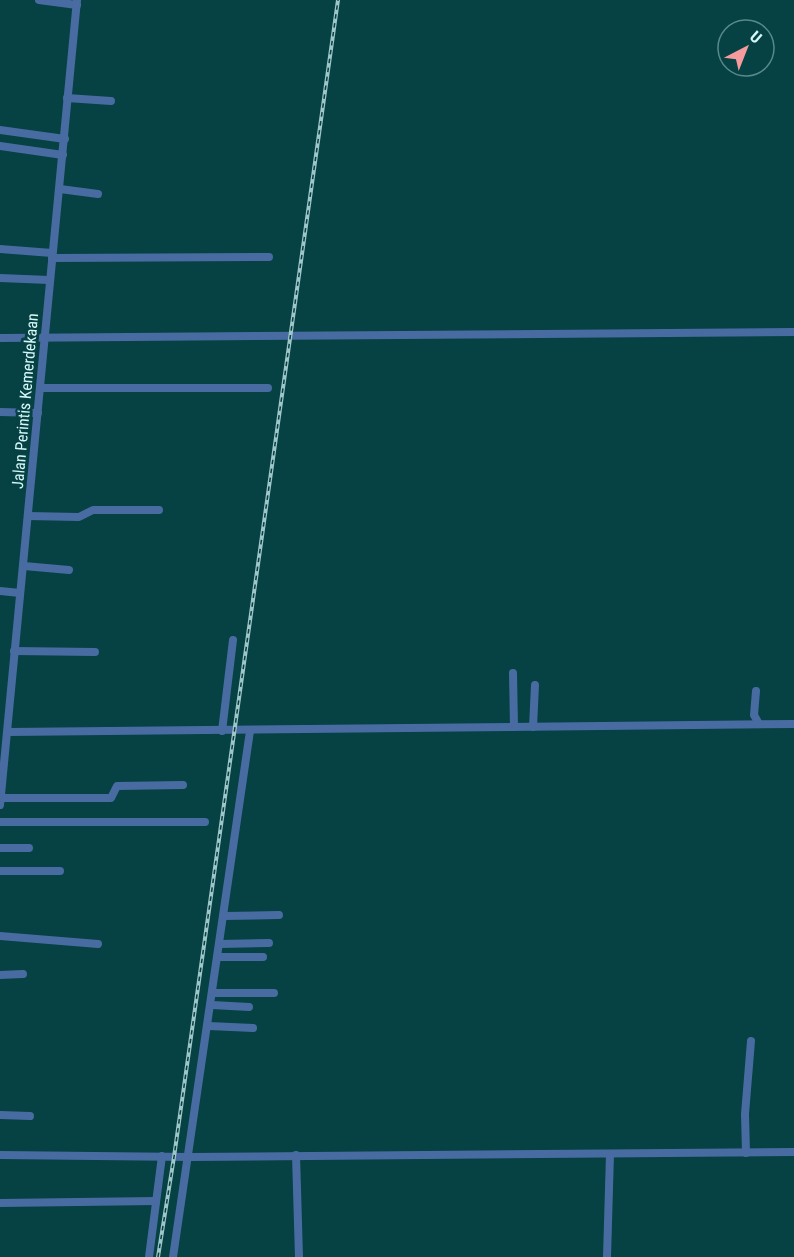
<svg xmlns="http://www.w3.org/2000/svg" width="794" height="1257" font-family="'Roboto Condensed',sans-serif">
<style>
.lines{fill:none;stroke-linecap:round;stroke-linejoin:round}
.minor{stroke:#486ca2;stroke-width:8}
.rail-casing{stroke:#9ec6c8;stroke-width:4}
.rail{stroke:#064143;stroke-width:1.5;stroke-dasharray:4.5;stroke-linecap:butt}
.labels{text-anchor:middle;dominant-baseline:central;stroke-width:6;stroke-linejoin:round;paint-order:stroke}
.street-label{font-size:16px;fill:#d6f7f8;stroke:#064143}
</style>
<rect width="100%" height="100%" fill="#064143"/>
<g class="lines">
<g class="minor">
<path d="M 39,0 L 77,5"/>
<path d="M 67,98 L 111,101"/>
<path d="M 0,130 L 65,139"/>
<path d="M 0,146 L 63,155"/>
<path d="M 60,189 L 98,194"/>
<path d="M 0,249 L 52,253"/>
<path d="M 52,258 L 269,257"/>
<path d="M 0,278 L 49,280"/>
<path d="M 0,338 L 794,332"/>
<path d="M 41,388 L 268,388"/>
<path d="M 0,412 L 38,413"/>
<path d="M 28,516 L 79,517 L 93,510 L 159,510"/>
<path d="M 24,566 L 69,570"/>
<path d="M 0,591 L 20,593"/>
<path d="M 14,651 L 95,652"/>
<path d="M 513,673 L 514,727"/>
<path d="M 756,691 L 754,715 L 759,724"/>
<path d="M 533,727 L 535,685"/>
<path d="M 222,731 L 233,640"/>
<path d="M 8,732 L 794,724"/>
<path d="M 1,798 L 111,798 L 117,786 L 183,785"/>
<path d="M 0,805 L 77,0"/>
<path d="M 0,822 L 205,822"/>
<path d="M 0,848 L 29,848"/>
<path d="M 0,871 L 60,871"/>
<path d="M 223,916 L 279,915"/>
<path d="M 0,936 L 98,944"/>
<path d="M 219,944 L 269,943"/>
<path d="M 218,957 L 263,957"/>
<path d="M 0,975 L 23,974"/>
<path d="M 214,993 L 274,993"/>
<path d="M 212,1005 L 249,1007"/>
<path d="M 209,1026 L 253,1028"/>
<path d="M 0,1115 L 30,1116"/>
<path d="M 746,1153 L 745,1114 L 751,1041"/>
<path d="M 0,1155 L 190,1157 L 794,1152"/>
<path d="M 296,1155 L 299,1257"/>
<path d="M 0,1203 L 156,1201"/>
<path d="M 149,1257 L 162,1156"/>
<path d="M 173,1257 L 250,731"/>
<path d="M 607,1257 L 610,1154"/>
</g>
<g class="rail-casing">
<path id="rail" d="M 158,1257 L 174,1157 L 338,0"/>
</g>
<use href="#rail" class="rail"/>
</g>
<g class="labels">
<g class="street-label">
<text transform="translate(25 401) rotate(-85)">Jalan Perintis Kemerdekaan</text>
</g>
</g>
<g transform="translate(746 48) rotate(42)"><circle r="28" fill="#064143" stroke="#598a8b" stroke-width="1.5"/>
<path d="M0-4.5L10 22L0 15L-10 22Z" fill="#f59b9d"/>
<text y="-9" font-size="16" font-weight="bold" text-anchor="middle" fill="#d6f7f8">U</text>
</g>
</svg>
